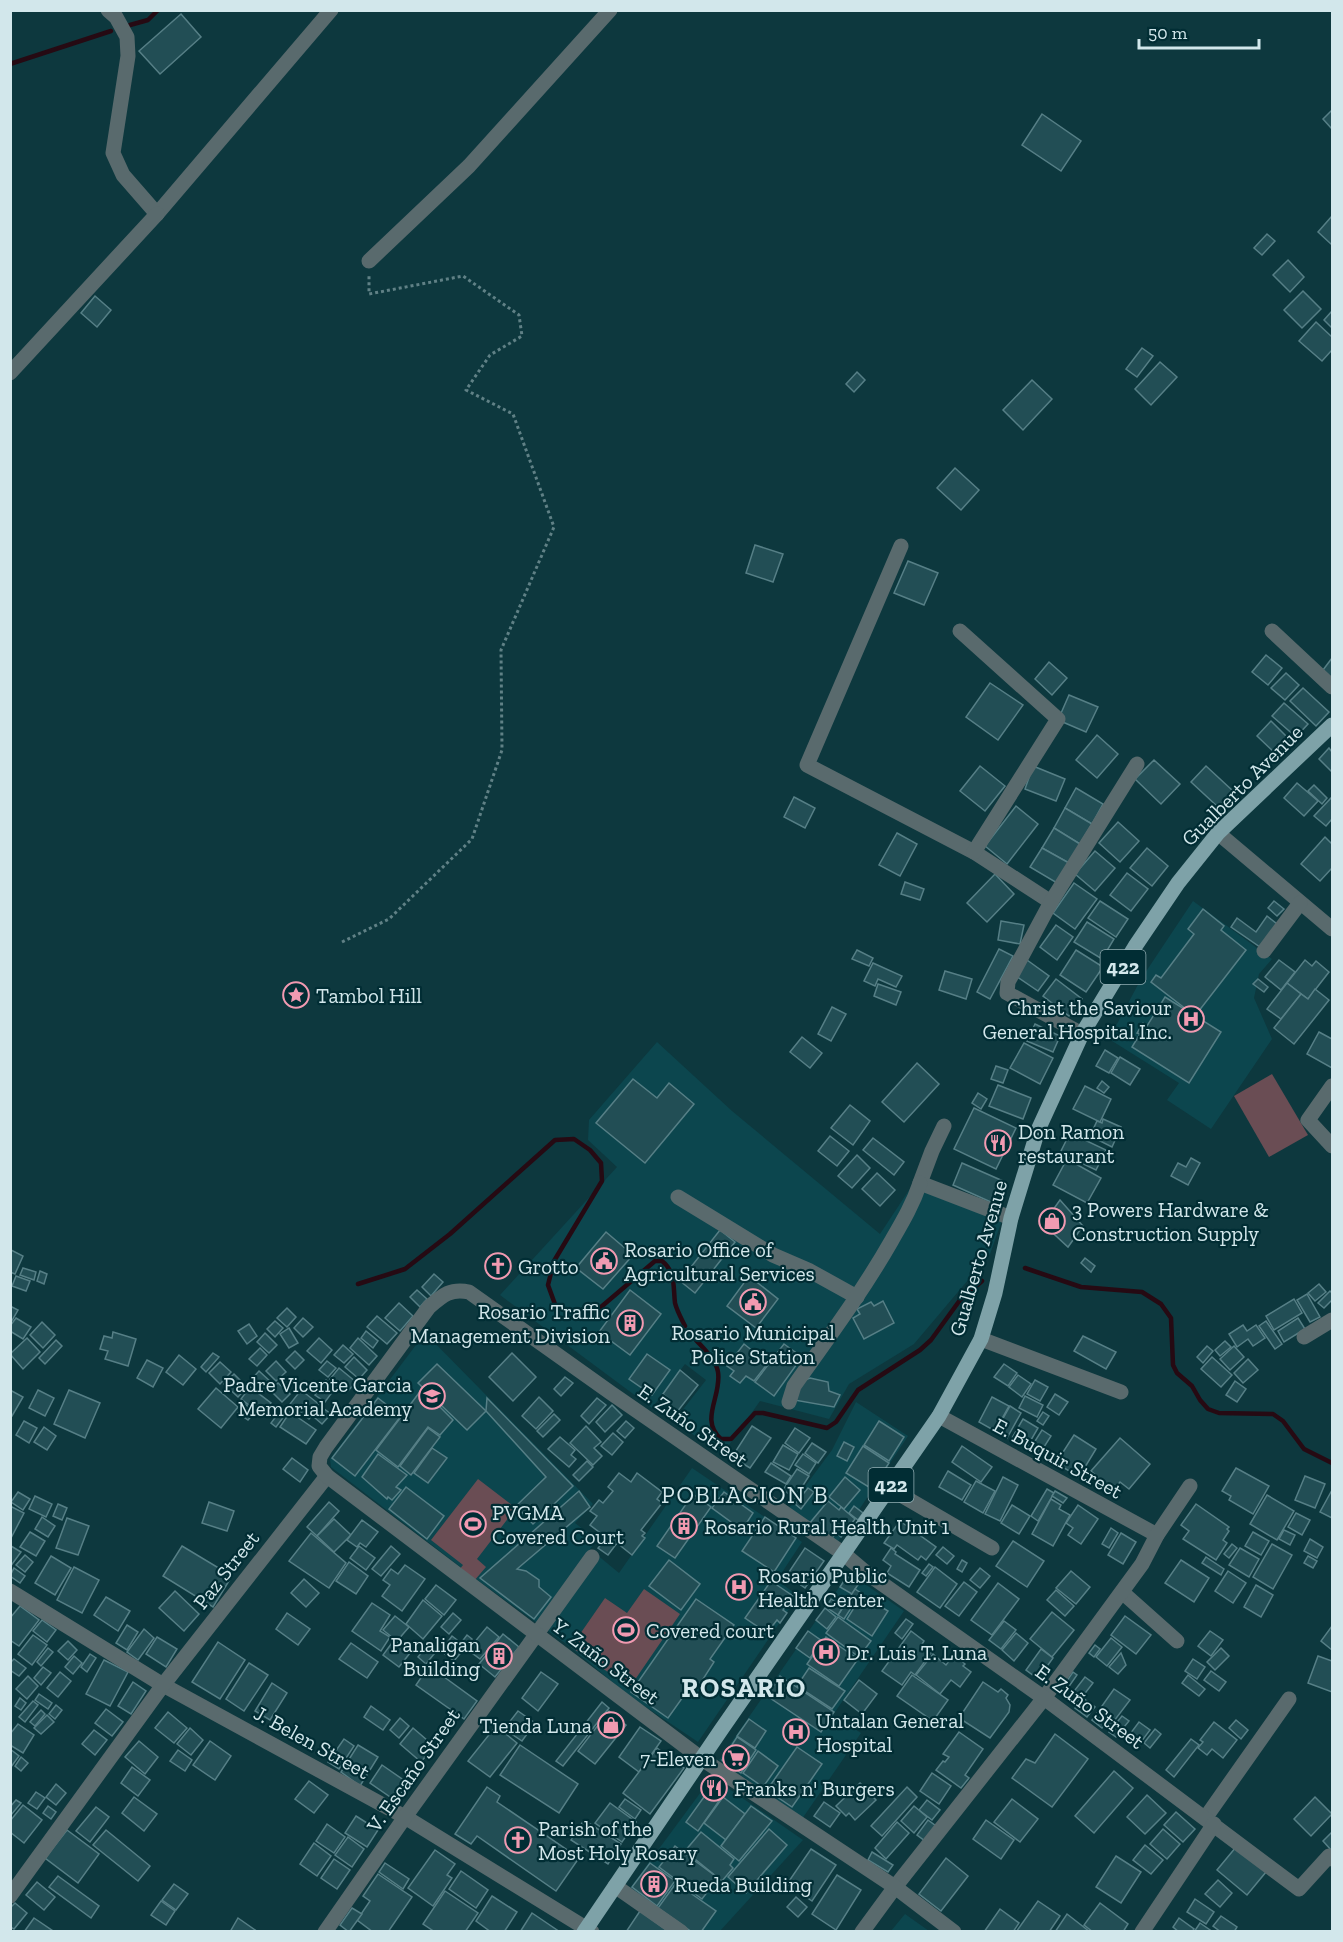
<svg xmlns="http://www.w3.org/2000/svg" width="1343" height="1942" font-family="'Zilla Slab',serif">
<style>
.built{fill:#0c464e}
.green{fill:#6a4d54}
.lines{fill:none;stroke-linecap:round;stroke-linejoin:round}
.stream{stroke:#260a13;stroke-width:4.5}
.building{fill:#224e55;stroke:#567f86;stroke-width:1.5}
.path{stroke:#608186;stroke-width:3;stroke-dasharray:3 3;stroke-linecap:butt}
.minor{stroke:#596a6d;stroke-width:15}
.major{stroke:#7ea2a8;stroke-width:15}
.labels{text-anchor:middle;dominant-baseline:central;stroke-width:4.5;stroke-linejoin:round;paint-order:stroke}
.shield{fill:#012d34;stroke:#93afb4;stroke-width:1.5}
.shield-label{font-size:20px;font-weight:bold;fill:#d2e7eb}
.street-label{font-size:21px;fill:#d2e7eb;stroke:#012d34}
.poi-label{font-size:21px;fill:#d2e7eb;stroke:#012d34;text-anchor:start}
.quarter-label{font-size:24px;letter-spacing:1.5px;fill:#d2e7eb;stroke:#012d34}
.district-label{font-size:27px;font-weight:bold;letter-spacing:1.5px;fill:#d2e7eb;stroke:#012d34}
</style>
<rect width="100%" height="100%" fill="#0d383e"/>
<g class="built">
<path d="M 1193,901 L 1272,959 L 1259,974 L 1254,998 L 1272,1039 L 1211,1129 L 1167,1100 L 1179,1083 L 1109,1039 L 1141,979 Z"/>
<path d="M 657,1042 L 732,1111 L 880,1234 L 919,1175 L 1005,1212 L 990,1254 L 914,1344 L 849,1384 L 829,1419 L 760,1401 L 722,1455 L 674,1421 L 706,1380 L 685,1364 L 652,1408 L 500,1295 L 617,1167 L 588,1140 L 589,1120 Z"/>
<path d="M 425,1333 L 593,1504 L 575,1523 L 597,1540 L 590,1549 L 619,1573 L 692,1468 L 802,1542 L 777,1580 L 798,1596 L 698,1742 L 628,1695 L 569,1646 L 476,1579 L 331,1467 L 330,1459 Z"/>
<path d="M 856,1402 L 908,1436 L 837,1543 L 789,1508 L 832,1450 Z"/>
<path d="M 849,1573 L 904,1611 L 833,1715 L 861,1733 L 802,1819 L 719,1760 Z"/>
<path d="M 712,1777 L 803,1840 L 720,1931 L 689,1931 L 630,1888 Z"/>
<path d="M 905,1914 L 929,1931 L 891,1931 Z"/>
</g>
<g class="green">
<path d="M 1272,1074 L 1308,1135 L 1269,1157 L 1234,1096 Z"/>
<path d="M 478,1479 L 516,1508 L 477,1559 L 486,1567 L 474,1581 L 459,1570 L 463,1565 L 431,1540 Z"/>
<path d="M 644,1589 L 680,1614 L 630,1687 L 571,1647 L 605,1598 L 627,1613 Z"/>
</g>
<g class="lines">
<g class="stream">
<path d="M 130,25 L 148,20 L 158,10"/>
<path d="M 10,64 L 111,31"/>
<path d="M 1025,1268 L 1081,1287 L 1142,1292 L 1161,1304 L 1171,1318 L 1173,1365 L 1177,1373 L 1192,1386 L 1200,1400 L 1208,1409 L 1219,1413 L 1273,1414 L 1283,1421 L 1304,1449 L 1332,1463"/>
<path d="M 358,1284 L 405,1269 L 450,1234 L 555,1140 L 574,1139 L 590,1150 L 601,1163 L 602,1181 L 554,1261 L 548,1285 L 556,1307 L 577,1313 L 601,1307 L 655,1261 L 662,1261 C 676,1272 673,1287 675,1303 C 677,1311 681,1318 685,1326"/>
<path d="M 696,1340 C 704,1349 716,1360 718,1372 C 722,1396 699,1420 721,1439 L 731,1439 L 755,1413 L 763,1413 L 827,1428 L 836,1422 L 858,1390 L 920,1350 L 931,1340 L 960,1300 L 982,1281"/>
</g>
</g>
<g class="building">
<path d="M 181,14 L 201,37 L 160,74 L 139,51 Z"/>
<path d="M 1332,110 L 1332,129 L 1323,119 Z"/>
<path d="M 1042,114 L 1081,141 L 1061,171 L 1022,145 Z"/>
<path d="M 1332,216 L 1332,243 L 1331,244 L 1318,232 Z"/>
<path d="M 1267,234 L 1275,241 L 1262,255 L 1254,248 Z"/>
<path d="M 1288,260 L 1304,277 L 1290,292 L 1273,275 Z"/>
<path d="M 1303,291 L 1321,309 L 1302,328 L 1284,310 Z"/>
<path d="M 95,296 L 111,310 L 97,327 L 81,313 Z"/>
<path d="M 1332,311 L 1332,328 L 1324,320 Z"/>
<path d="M 1316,322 L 1332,337 L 1332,350 L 1322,361 L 1299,341 Z"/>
<path d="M 1142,348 L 1153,356 L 1137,377 L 1126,369 Z"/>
<path d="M 1160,362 L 1177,377 L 1151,405 L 1135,389 Z"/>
<path d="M 857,372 L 865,380 L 854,392 L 846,384 Z"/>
<path d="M 1032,380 L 1052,399 L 1023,430 L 1003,410 Z"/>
<path d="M 955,468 L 979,490 L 961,510 L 937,488 Z"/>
<path d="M 755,545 L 783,554 L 773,582 L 746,573 Z"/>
<path d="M 908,561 L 938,573 L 924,605 L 894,593 Z"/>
<path d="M 1266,655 L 1282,668 L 1268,685 L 1252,672 Z"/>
<path d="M 1332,658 L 1332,679 L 1323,670 Z"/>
<path d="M 1049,662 L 1067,678 L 1052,695 L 1035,679 Z"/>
<path d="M 1286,673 L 1299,685 L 1285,700 L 1271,688 Z"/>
<path d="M 990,683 L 1023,705 L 998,740 L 966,717 Z"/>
<path d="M 1303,688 L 1329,712 L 1316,726 L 1290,701 Z"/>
<path d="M 1069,695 L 1098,707 L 1086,732 L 1058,720 Z"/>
<path d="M 1284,703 L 1308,724 L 1296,737 L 1272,716 Z"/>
<path d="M 1271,721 L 1290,740 L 1276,754 L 1257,736 Z"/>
<path d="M 1097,735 L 1118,754 L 1097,778 L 1076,760 Z"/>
<path d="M 1329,748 L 1332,752 L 1332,772 L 1319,759 Z"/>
<path d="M 1154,760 L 1180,784 L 1161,804 L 1135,779 Z"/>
<path d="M 980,766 L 1005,786 L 985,811 L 960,791 Z"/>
<path d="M 1033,766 L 1065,779 L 1056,801 L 1025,789 Z"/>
<path d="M 1206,766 L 1233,791 L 1218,807 L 1191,782 Z"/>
<path d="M 1297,783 L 1318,801 L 1304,816 L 1284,798 Z"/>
<path d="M 1314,785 L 1327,798 L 1322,804 L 1308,791 Z"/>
<path d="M 1076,788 L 1103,804 L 1092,824 L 1065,808 Z"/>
<path d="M 794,797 L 815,808 L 805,828 L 784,817 Z"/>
<path d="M 1332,797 L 1332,819 L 1326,826 L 1314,816 Z"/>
<path d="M 1016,806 L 1038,824 L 1007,864 L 985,846 Z"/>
<path d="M 1065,808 L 1092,824 L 1080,844 L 1054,828 Z"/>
<path d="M 1118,822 L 1139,841 L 1120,862 L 1099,843 Z"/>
<path d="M 1054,828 L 1080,844 L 1069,863 L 1042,848 Z"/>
<path d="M 897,833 L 917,844 L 900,876 L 879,865 Z"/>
<path d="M 1325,837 L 1332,844 L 1332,868 L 1320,881 L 1301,864 Z"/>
<path d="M 1042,848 L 1069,863 L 1057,883 L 1030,867 Z"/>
<path d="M 1147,848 L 1168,866 L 1152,886 L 1130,868 Z"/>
<path d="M 1095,851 L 1115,868 L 1095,891 L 1075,874 Z"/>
<path d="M 1127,873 L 1148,889 L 1131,911 L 1110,895 Z"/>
<path d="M 995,874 L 1014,894 L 987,922 L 967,903 Z"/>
<path d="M 905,882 L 924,889 L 920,900 L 901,894 Z"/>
<path d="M 1074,883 L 1097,899 L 1075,929 L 1053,913 Z"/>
<path d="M 1100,901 L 1128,919 L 1116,937 L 1088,918 Z"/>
<path d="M 1274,901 L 1284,909 L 1277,916 L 1268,908 Z"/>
<path d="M 1203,909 L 1224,926 L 1221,930 L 1246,950 L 1195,1016 L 1151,982 L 1156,975 L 1161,978 L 1194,934 L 1188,929 Z"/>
<path d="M 1267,916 L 1277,924 L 1260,947 L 1231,927 L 1237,918 L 1256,932 Z"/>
<path d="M 1001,921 L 1024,925 L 1020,944 L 998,940 Z"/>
<path d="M 1087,922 L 1114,939 L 1102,959 L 1074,942 Z"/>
<path d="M 1056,925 L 1073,937 L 1057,960 L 1040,947 Z"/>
<path d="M 999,949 L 1013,956 L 990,999 L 977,992 Z"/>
<path d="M 857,950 L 873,958 L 869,966 L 852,959 Z"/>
<path d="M 1076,950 L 1103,967 L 1086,992 L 1060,975 Z"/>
<path d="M 1027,960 L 1049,976 L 1038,991 L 1016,976 Z"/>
<path d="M 1279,960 L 1295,972 L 1281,990 L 1265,977 Z"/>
<path d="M 1305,960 L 1312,966 L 1316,961 L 1329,972 L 1308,999 L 1287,983 Z"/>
<path d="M 873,963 L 902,976 L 896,987 L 878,979 L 875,986 L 864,981 Z"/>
<path d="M 945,971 L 972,979 L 966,999 L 939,990 Z"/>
<path d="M 1056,979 L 1082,999 L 1069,1016 L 1043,996 Z"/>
<path d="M 1258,979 L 1268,987 L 1264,992 L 1253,984 Z"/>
<path d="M 1287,983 L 1301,994 L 1281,1019 L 1267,1009 Z"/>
<path d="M 878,984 L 901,992 L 896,1005 L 874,996 Z"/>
<path d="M 1315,989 L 1329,1000 L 1294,1044 L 1274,1028 L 1301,994 L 1308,999 Z"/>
<path d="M 1165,997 L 1221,1032 L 1189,1083 L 1132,1047 L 1140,1034 L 1137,1033 L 1143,1023 L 1147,1026 Z"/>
<path d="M 832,1007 L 846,1014 L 831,1041 L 818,1034 Z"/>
<path d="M 1035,1024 L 1060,1036 L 1053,1052 L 1027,1041 Z"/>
<path d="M 1319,1032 L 1332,1039 L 1332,1068 L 1307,1054 Z"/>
<path d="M 802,1037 L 822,1053 L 810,1068 L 790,1052 Z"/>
<path d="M 1024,1043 L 1053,1058 L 1040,1084 L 1010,1068 Z"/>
<path d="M 1105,1050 L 1118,1058 L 1109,1073 L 1096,1066 Z"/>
<path d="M 1120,1057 L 1140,1069 L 1130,1085 L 1111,1073 Z"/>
<path d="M 917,1063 L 939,1084 L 904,1122 L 882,1102 Z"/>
<path d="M 996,1066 L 1008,1070 L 1003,1083 L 991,1079 Z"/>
<path d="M 633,1079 L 657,1098 L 669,1083 L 694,1104 L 645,1163 L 596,1123 Z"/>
<path d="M 1102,1081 L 1109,1087 L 1104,1093 L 1097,1088 Z"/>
<path d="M 998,1085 L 1031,1098 L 1023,1119 L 989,1106 Z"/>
<path d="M 1085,1086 L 1111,1099 L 1100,1122 L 1073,1109 Z"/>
<path d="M 978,1093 L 987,1099 L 981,1109 L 972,1103 Z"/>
<path d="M 850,1105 L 870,1121 L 853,1145 L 831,1128 Z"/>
<path d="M 974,1108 L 1016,1128 L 996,1169 L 954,1149 Z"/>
<path d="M 1103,1119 L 1121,1127 L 1112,1147 L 1090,1136 L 1097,1121 L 1102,1123 Z"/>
<path d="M 1070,1133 L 1106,1150 L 1096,1170 L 1060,1153 Z"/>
<path d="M 830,1136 L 849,1151 L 837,1166 L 818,1151 Z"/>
<path d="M 873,1138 L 904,1162 L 894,1175 L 863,1150 Z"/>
<path d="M 857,1155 L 870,1168 L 852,1188 L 838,1176 Z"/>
<path d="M 1191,1158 L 1200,1163 L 1188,1185 L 1171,1176 L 1178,1163 L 1186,1167 Z"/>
<path d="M 1067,1159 L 1101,1178 L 1087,1203 L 1053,1185 Z"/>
<path d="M 962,1163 L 1003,1181 L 993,1203 L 953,1185 Z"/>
<path d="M 877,1173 L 895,1190 L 880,1206 L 862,1189 Z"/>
<path d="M 1060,1200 L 1083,1226 L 1068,1247 L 1043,1224 Z"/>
<path d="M 720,1230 L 735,1242 L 695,1293 L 680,1281 Z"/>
<path d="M 606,1232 L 633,1255 L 603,1289 L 576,1268 Z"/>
<path d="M 11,1250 L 23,1256 L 15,1274 L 10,1272 Z"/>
<path d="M 1085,1258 L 1095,1266 L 1091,1272 L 1081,1263 Z"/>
<path d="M 23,1268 L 36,1272 L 34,1280 L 20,1275 Z"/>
<path d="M 40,1271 L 47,1274 L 44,1284 L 37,1281 Z"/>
<path d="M 434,1274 L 443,1282 L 431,1296 L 422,1287 Z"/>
<path d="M 16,1276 L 30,1281 L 26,1291 L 12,1286 Z"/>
<path d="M 749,1276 L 778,1299 L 756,1328 L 727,1306 Z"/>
<path d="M 1319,1284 L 1326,1292 L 1315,1301 L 1308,1293 Z"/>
<path d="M 417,1290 L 427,1299 L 420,1307 L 410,1297 Z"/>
<path d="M 630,1290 L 661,1314 L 630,1355 L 599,1332 Z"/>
<path d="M 1330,1291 L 1332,1293 L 1332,1300 L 1324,1308 L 1318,1303 Z"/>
<path d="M 1307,1294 L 1320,1317 L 1310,1322 L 1297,1300 Z"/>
<path d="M 1294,1299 L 1302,1313 L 1274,1330 L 1266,1316 Z"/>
<path d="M 883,1301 L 894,1323 L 864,1339 L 853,1318 L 860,1314 L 857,1309 L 871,1302 L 874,1306 Z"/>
<path d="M 399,1303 L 413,1316 L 400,1331 L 385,1318 Z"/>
<path d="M 10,1306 L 18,1310 L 10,1324 Z"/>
<path d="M 287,1308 L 296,1317 L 287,1327 L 277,1318 Z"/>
<path d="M 377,1316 L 397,1333 L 387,1344 L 367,1327 Z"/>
<path d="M 16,1318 L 31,1327 L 23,1339 L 10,1331 L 10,1326 Z"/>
<path d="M 303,1318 L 313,1327 L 303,1337 L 294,1328 Z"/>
<path d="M 1298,1318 L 1305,1329 L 1284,1342 L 1278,1331 Z"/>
<path d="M 275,1321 L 283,1328 L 275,1337 L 267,1329 Z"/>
<path d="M 1266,1321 L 1282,1344 L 1275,1349 L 1259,1326 Z"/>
<path d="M 42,1322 L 55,1335 L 43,1348 L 30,1335 Z"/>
<path d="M 249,1324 L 257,1336 L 247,1344 L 238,1331 Z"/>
<path d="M 1243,1325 L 1247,1331 L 1256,1325 L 1265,1338 L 1253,1346 L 1248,1339 L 1237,1347 L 1229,1334 Z"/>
<path d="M 289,1328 L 298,1343 L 289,1348 L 280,1334 Z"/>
<path d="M 366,1331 L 378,1341 L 373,1348 L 361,1338 Z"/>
<path d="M 113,1332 L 136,1339 L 128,1366 L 105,1359 L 108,1351 L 100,1349 L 104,1336 L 112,1338 Z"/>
<path d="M 265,1333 L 277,1345 L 269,1353 L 257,1342 Z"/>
<path d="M 1083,1336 L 1116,1352 L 1106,1369 L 1074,1351 Z"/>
<path d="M 27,1338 L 40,1352 L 23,1369 L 10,1354 Z"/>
<path d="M 319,1338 L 332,1350 L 321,1363 L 307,1351 Z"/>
<path d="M 358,1338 L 377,1356 L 369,1365 L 350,1348 Z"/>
<path d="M 56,1340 L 62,1346 L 45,1364 L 39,1358 Z"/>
<path d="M 1225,1341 L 1231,1347 L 1220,1356 L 1215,1350 Z"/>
<path d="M 744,1344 L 768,1363 L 754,1381 L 746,1376 L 740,1383 L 730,1376 L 734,1371 L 727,1366 Z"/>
<path d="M 784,1344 L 802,1357 L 774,1396 L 755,1382 Z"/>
<path d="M 343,1345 L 353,1354 L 344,1363 L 334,1355 Z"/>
<path d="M 1207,1346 L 1213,1351 L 1203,1363 L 1197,1357 Z"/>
<path d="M 1234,1346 L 1244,1357 L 1230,1370 L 1220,1359 Z"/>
<path d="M 260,1348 L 267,1355 L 257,1366 L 249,1359 Z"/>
<path d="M 295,1351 L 304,1360 L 295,1369 L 286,1360 Z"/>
<path d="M 213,1353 L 219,1357 L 206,1372 L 201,1367 Z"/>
<path d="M 512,1353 L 536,1377 L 513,1401 L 489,1377 Z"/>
<path d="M 647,1354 L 670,1370 L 652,1395 L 629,1379 Z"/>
<path d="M 179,1355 L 196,1369 L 183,1385 L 166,1372 Z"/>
<path d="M 354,1357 L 367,1370 L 359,1379 L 345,1367 Z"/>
<path d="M 1212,1357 L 1232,1375 L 1221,1387 L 1201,1369 Z"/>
<path d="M 1248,1359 L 1258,1370 L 1243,1383 L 1234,1373 Z"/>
<path d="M 147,1360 L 163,1368 L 153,1387 L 137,1378 Z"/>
<path d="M 276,1361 L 286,1372 L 276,1381 L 266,1371 Z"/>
<path d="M 327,1361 L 336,1368 L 328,1377 L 319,1370 Z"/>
<path d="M 220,1362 L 231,1372 L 220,1384 L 209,1373 Z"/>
<path d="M 437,1364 L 486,1411 L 467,1430 L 418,1383 Z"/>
<path d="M 1004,1364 L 1017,1373 L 1008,1386 L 994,1377 Z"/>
<path d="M 339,1368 L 356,1382 L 347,1392 L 330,1379 Z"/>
<path d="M 680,1370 L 698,1385 L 677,1412 L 667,1405 L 670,1400 L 663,1394 Z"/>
<path d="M 259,1371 L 272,1383 L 264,1392 L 251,1380 Z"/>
<path d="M 234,1374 L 247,1387 L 238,1397 L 224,1384 Z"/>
<path d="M 1018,1375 L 1031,1384 L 1022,1397 L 1009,1387 Z"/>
<path d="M 565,1377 L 573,1383 L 561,1396 L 554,1389 Z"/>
<path d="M 810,1378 L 828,1382 L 829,1391 L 840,1395 L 834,1407 L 794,1400 L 797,1383 Z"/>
<path d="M 326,1380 L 336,1387 L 325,1402 L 315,1395 Z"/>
<path d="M 1035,1380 L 1048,1387 L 1040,1401 L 1027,1394 Z"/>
<path d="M 1235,1381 L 1246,1389 L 1237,1402 L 1226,1395 Z"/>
<path d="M 278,1383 L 290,1394 L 282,1402 L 270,1390 Z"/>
<path d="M 250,1387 L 271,1403 L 262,1415 L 241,1399 Z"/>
<path d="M 216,1388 L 238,1407 L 221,1428 L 198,1409 Z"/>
<path d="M 422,1389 L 453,1420 L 440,1435 L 428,1427 L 398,1467 L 376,1450 Z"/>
<path d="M 10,1390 L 23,1397 L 12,1416 L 10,1415 Z"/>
<path d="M 38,1390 L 54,1398 L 45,1416 L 29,1408 Z"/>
<path d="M 69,1390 L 100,1403 L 85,1438 L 54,1424 Z"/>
<path d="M 301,1390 L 320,1405 L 309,1419 L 290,1404 Z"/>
<path d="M 1055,1394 L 1068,1402 L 1059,1415 L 1047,1407 Z"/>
<path d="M 1025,1396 L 1043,1405 L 1037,1417 L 1019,1408 Z"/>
<path d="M 539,1397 L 553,1411 L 536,1429 L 522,1416 Z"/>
<path d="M 992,1397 L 1009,1406 L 995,1431 L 979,1422 Z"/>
<path d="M 378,1398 L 401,1416 L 355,1476 L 332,1458 Z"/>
<path d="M 487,1398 L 573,1486 L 533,1524 L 516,1506 L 546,1477 L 486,1411 Z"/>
<path d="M 597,1398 L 606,1405 L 589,1424 L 581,1416 Z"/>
<path d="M 245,1404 L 255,1412 L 248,1420 L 238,1413 Z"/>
<path d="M 612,1405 L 622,1415 L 605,1432 L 596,1422 Z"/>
<path d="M 1010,1406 L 1021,1413 L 1007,1438 L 996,1431 Z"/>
<path d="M 323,1408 L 331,1414 L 322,1424 L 315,1418 Z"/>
<path d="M 281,1410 L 285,1415 L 276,1427 L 271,1423 Z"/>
<path d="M 290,1412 L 316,1430 L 306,1444 L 280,1427 Z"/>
<path d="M 1043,1412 L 1049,1416 L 1043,1425 L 1037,1421 Z"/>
<path d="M 554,1414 L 560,1420 L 543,1437 L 537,1431 Z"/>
<path d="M 1023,1419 L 1038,1428 L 1027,1447 L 1012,1438 Z"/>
<path d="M 24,1421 L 37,1428 L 29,1443 L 16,1435 Z"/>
<path d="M 626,1421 L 634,1428 L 625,1438 L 617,1431 Z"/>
<path d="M 879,1421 L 904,1437 L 889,1461 L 864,1445 Z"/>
<path d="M 586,1426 L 601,1442 L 594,1448 L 602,1456 L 593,1465 L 570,1443 Z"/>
<path d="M 752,1426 L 771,1438 L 750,1468 L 732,1457 Z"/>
<path d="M 44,1427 L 56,1436 L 47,1450 L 34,1442 Z"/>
<path d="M 428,1428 L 440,1437 L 411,1475 L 400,1466 Z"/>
<path d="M 795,1428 L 810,1438 L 799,1453 L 785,1443 Z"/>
<path d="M 1042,1430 L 1051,1436 L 1039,1455 L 1030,1449 Z"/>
<path d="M 613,1433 L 623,1442 L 612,1455 L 601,1446 Z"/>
<path d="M 1074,1435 L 1096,1449 L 1079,1477 L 1056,1463 Z"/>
<path d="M 560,1437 L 575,1450 L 571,1455 L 576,1459 L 569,1467 L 548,1449 Z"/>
<path d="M 1120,1438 L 1150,1464 L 1129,1489 L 1120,1482 L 1113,1491 L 1091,1471 Z"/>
<path d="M 844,1442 L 854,1447 L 847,1461 L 837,1456 Z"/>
<path d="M 812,1443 L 826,1452 L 818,1463 L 805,1453 Z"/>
<path d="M 783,1445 L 798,1454 L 789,1470 L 773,1462 Z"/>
<path d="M 863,1446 L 889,1463 L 872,1489 L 846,1473 Z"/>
<path d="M 962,1446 L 992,1467 L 981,1482 L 952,1462 Z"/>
<path d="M 432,1448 L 447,1458 L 428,1483 L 414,1473 Z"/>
<path d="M 378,1454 L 407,1475 L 396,1487 L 401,1490 L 392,1500 L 388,1497 L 387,1499 L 362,1477 Z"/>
<path d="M 803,1454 L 816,1463 L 809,1474 L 795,1465 Z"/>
<path d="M 292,1458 L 308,1470 L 300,1482 L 283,1469 Z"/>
<path d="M 587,1461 L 593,1467 L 579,1481 L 573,1475 Z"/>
<path d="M 771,1463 L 791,1476 L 786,1484 L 765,1472 Z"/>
<path d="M 1236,1468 L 1269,1486 L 1253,1514 L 1229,1500 L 1231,1496 L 1222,1491 Z"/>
<path d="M 797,1469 L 809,1476 L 795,1498 L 783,1490 Z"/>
<path d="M 948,1471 L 971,1485 L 962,1500 L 939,1487 Z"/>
<path d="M 619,1473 L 631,1482 L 637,1473 L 662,1492 L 657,1499 L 662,1503 L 641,1530 L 645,1533 L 642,1536 L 645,1538 L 632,1555 L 617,1543 L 608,1555 L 598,1548 L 607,1538 L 590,1525 L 597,1516 L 590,1511 L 599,1500 L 603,1503 L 613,1491 L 608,1487 Z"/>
<path d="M 1305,1476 L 1325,1484 L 1315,1508 L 1295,1500 Z"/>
<path d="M 845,1477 L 860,1490 L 844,1509 L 829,1497 Z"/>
<path d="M 1003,1477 L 1018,1485 L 1000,1521 L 985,1514 Z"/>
<path d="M 976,1481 L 995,1491 L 983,1513 L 964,1502 Z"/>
<path d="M 406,1487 L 444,1516 L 427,1539 L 389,1509 Z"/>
<path d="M 808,1488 L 814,1492 L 801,1509 L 795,1504 Z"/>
<path d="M 1047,1489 L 1054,1493 L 1038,1521 L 1031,1516 Z"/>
<path d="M 1332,1490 L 1332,1518 L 1320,1512 Z"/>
<path d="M 579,1491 L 590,1507 L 517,1569 L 526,1571 L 539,1580 L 539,1587 L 551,1597 L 534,1619 L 480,1578 Z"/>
<path d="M 1055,1491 L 1067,1498 L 1063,1503 L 1052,1496 Z"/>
<path d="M 18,1492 L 30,1499 L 23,1510 L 11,1502 Z"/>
<path d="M 724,1492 L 753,1513 L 742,1530 L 712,1508 Z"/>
<path d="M 693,1494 L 711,1507 L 675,1558 L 657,1546 Z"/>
<path d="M 1267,1495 L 1294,1511 L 1277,1540 L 1250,1524 Z"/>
<path d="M 35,1496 L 52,1504 L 46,1517 L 29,1509 Z"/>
<path d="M 1051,1499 L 1061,1505 L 1059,1509 L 1070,1515 L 1053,1546 L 1032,1534 Z"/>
<path d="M 828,1501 L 839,1510 L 841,1507 L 855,1519 L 841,1537 L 836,1533 L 830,1541 L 809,1524 Z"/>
<path d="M 209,1502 L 234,1511 L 227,1531 L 202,1523 Z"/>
<path d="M 329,1502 L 339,1511 L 317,1536 L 307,1527 Z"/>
<path d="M 58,1504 L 67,1508 L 62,1520 L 53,1516 Z"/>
<path d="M 1196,1504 L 1229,1527 L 1227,1529 L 1229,1531 L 1223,1540 L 1227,1543 L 1216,1560 L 1183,1539 L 1189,1531 L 1181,1525 Z"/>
<path d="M 1012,1505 L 1030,1516 L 1019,1534 L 1001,1523 Z"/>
<path d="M 1078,1505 L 1098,1519 L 1081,1544 L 1068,1535 L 1073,1528 L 1066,1523 Z"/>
<path d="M 10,1506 L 24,1513 L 10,1540 Z"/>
<path d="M 854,1506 L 863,1513 L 858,1520 L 849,1513 Z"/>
<path d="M 1296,1513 L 1310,1520 L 1302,1535 L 1288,1527 Z"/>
<path d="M 42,1517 L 55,1526 L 48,1537 L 35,1529 Z"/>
<path d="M 765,1517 L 796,1538 L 774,1572 L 742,1551 Z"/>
<path d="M 67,1518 L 89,1526 L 78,1555 L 56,1548 Z"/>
<path d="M 334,1519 L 351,1535 L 334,1552 L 317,1536 Z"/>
<path d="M 362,1520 L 378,1532 L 366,1547 L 360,1543 L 357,1547 L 347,1540 Z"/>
<path d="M 900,1521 L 936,1547 L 926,1560 L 921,1556 L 918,1560 L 897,1545 L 894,1549 L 884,1543 Z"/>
<path d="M 1111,1528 L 1118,1533 L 1109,1548 L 1102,1544 Z"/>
<path d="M 1284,1530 L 1295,1535 L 1290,1545 L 1279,1539 Z"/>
<path d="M 30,1532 L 45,1541 L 36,1556 L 20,1547 Z"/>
<path d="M 1253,1532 L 1269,1541 L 1261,1555 L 1245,1546 Z"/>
<path d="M 311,1533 L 346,1563 L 329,1588 L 289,1561 Z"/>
<path d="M 1121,1533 L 1136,1542 L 1123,1564 L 1108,1555 Z"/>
<path d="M 1310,1539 L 1323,1547 L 1317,1558 L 1304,1551 Z"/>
<path d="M 1013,1541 L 1044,1561 L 1027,1587 L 996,1566 Z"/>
<path d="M 1232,1544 L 1237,1548 L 1229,1558 L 1224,1554 Z"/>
<path d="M 1272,1544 L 1292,1555 L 1273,1589 L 1253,1577 Z"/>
<path d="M 11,1546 L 21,1552 L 10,1567 L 10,1547 Z"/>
<path d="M 182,1546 L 232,1576 L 213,1607 L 163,1576 Z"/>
<path d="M 359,1546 L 375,1558 L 366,1570 L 350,1558 Z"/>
<path d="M 391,1546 L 400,1554 L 381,1576 L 372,1569 Z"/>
<path d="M 943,1547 L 954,1556 L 947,1564 L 936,1555 Z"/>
<path d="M 805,1548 L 824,1561 L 805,1588 L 787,1575 Z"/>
<path d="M 891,1548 L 896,1552 L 895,1554 L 920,1570 L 909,1587 L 887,1573 L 891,1566 L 883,1560 Z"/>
<path d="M 1240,1548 L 1259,1559 L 1249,1577 L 1229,1565 Z"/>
<path d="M 25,1555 L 33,1562 L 25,1572 L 16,1565 Z"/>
<path d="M 51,1556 L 71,1568 L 55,1595 L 35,1583 Z"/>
<path d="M 1308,1556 L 1317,1561 L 1313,1568 L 1304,1563 Z"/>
<path d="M 1206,1557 L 1224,1569 L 1221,1575 L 1202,1563 Z"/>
<path d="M 669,1560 L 700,1584 L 681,1610 L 649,1586 Z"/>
<path d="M 962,1560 L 967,1563 L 962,1572 L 957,1569 Z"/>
<path d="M 1181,1560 L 1209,1578 L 1194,1602 L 1165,1583 Z"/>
<path d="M 349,1562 L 368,1576 L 356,1594 L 336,1581 Z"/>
<path d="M 929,1564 L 933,1567 L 926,1576 L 922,1573 Z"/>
<path d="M 405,1565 L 425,1579 L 402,1611 L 382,1596 L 390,1585 L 383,1580 L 391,1569 L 398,1574 Z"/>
<path d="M 74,1567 L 99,1580 L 82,1613 L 57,1600 Z"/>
<path d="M 935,1567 L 957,1584 L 940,1608 L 917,1592 Z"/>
<path d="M 14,1568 L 25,1576 L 20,1583 L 10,1576 Z"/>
<path d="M 980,1568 L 990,1576 L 980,1588 L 970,1580 Z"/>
<path d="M 1071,1571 L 1090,1587 L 1076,1604 L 1056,1588 Z"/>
<path d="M 1228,1571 L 1246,1583 L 1233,1603 L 1215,1591 Z"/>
<path d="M 847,1576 L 859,1583 L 852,1594 L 840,1587 Z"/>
<path d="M 304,1579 L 319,1593 L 306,1607 L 291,1593 Z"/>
<path d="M 771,1581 L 793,1596 L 783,1610 L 787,1613 L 780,1623 L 777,1620 L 767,1633 L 745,1618 Z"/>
<path d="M 964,1582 L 977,1592 L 959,1616 L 945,1606 Z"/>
<path d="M 998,1583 L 1019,1599 L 992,1635 L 971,1620 Z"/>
<path d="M 436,1585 L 456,1600 L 444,1615 L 425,1599 Z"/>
<path d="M 1256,1585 L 1273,1595 L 1261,1617 L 1244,1607 Z"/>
<path d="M 855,1589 L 861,1593 L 844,1619 L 838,1615 Z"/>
<path d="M 1056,1590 L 1074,1606 L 1065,1616 L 1047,1600 Z"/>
<path d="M 175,1591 L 199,1614 L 184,1631 L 159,1608 Z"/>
<path d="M 862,1595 L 888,1611 L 872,1636 L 847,1619 Z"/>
<path d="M 106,1597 L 130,1611 L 118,1631 L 94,1615 Z"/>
<path d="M 696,1599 L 734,1625 L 710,1659 L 714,1662 L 700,1684 L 695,1680 L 668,1718 L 631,1692 Z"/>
<path d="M 831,1599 L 843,1607 L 838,1615 L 826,1607 Z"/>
<path d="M 423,1600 L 442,1616 L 423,1639 L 406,1624 Z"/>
<path d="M 372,1603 L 390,1615 L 380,1631 L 390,1637 L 381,1651 L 352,1631 Z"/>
<path d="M 20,1606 L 39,1620 L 19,1646 L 10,1640 L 10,1618 Z"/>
<path d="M 825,1608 L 836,1617 L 827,1629 L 816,1620 Z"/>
<path d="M 1052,1612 L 1074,1630 L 1052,1657 L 1030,1639 Z"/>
<path d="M 287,1613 L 310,1629 L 298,1645 L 276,1629 Z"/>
<path d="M 453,1613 L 461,1620 L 449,1634 L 441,1627 Z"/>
<path d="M 395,1616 L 409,1627 L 397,1641 L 383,1630 Z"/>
<path d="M 1125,1616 L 1151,1635 L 1136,1654 L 1111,1635 Z"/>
<path d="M 838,1617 L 871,1641 L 859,1657 L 826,1633 Z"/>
<path d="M 906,1619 L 913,1624 L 902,1639 L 895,1633 Z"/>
<path d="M 42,1620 L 56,1630 L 47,1642 L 33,1631 Z"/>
<path d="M 1004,1621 L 1016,1630 L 1001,1649 L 989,1640 Z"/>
<path d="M 127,1625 L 138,1632 L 127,1650 L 116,1643 Z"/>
<path d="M 1332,1626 L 1332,1650 L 1321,1641 Z"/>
<path d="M 487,1627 L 499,1637 L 480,1659 L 468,1650 Z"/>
<path d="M 144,1629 L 154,1638 L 138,1660 L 127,1652 Z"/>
<path d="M 808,1631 L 822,1641 L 810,1658 L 796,1648 Z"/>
<path d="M 911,1631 L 924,1641 L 921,1646 L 931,1653 L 915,1675 L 911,1672 L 902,1685 L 882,1671 Z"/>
<path d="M 1210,1631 L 1223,1640 L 1211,1656 L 1198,1646 Z"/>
<path d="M 1016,1633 L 1028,1643 L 1014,1661 L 1002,1650 Z"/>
<path d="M 503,1634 L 519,1647 L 495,1677 L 479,1664 Z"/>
<path d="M 33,1635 L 47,1645 L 32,1665 L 18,1654 Z"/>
<path d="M 467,1635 L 472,1639 L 454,1661 L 441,1651 L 452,1636 L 461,1643 Z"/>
<path d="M 157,1637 L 177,1649 L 166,1667 L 146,1654 Z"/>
<path d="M 826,1637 L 858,1659 L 839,1686 L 807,1664 Z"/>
<path d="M 1111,1638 L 1122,1647 L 1107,1666 L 1096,1657 Z"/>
<path d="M 394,1640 L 410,1653 L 399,1667 L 383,1655 Z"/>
<path d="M 68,1641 L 77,1650 L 68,1660 L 58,1651 Z"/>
<path d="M 218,1642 L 245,1660 L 220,1699 L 192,1682 Z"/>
<path d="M 430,1642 L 438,1649 L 426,1664 L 418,1657 Z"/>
<path d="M 351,1643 L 378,1662 L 367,1678 L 339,1659 Z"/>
<path d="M 1095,1645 L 1100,1649 L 1094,1657 L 1089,1653 Z"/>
<path d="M 48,1648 L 53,1652 L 41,1666 L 37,1662 Z"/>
<path d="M 1221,1648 L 1229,1656 L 1215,1670 L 1207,1662 Z"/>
<path d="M 1041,1649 L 1053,1658 L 1038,1679 L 1026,1670 Z"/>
<path d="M 1121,1653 L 1126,1665 L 1118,1674 L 1109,1667 Z"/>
<path d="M 90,1654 L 96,1658 L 87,1672 L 81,1667 Z"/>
<path d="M 933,1654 L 946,1665 L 954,1655 L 965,1664 L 963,1666 L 971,1672 L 960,1687 L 951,1680 L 940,1694 L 916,1675 Z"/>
<path d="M 74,1656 L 82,1663 L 73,1674 L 65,1667 Z"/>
<path d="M 1318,1656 L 1332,1661 L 1332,1692 L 1308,1683 Z"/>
<path d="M 14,1659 L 26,1668 L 19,1676 L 10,1670 L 10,1663 Z"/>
<path d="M 1193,1659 L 1205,1667 L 1197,1679 L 1185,1671 Z"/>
<path d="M 104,1660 L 128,1672 L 110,1706 L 86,1694 Z"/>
<path d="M 249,1663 L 268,1675 L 244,1711 L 226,1699 Z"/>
<path d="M 429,1666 L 477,1701 L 464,1719 L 416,1685 Z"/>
<path d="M 43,1667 L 51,1673 L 41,1685 L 34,1678 Z"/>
<path d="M 809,1668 L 845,1691 L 832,1709 L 797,1686 Z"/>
<path d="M 1211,1671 L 1226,1682 L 1219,1691 L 1204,1680 Z"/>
<path d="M 60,1672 L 71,1681 L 58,1697 L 47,1688 Z"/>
<path d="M 541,1672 L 558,1684 L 538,1711 L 522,1698 Z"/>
<path d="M 1073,1672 L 1077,1675 L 1063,1695 L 1059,1692 Z"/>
<path d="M 912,1675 L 948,1700 L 933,1721 L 897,1696 Z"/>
<path d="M 1188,1675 L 1205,1689 L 1199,1696 L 1182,1683 Z"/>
<path d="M 28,1676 L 38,1686 L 27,1699 L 16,1689 Z"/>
<path d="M 780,1676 L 834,1712 L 821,1732 L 767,1696 Z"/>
<path d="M 1085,1677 L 1093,1683 L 1076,1705 L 1068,1699 Z"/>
<path d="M 859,1680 L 877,1694 L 862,1714 L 844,1700 Z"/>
<path d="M 133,1682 L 146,1691 L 131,1714 L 118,1706 Z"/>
<path d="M 983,1682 L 998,1692 L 1001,1689 L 1008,1695 L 1006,1698 L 1010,1705 L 1009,1712 L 990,1738 L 959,1718 Z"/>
<path d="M 272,1683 L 287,1693 L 270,1720 L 255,1711 Z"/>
<path d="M 1114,1689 L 1130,1700 L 1111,1725 L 1107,1722 L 1102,1728 L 1092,1720 Z"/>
<path d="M 39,1694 L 52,1703 L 48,1709 L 35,1700 Z"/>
<path d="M 20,1698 L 26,1703 L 21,1710 L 15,1706 Z"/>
<path d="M 1083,1698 L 1095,1707 L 1087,1717 L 1075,1708 Z"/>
<path d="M 33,1701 L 38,1705 L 25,1722 L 19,1717 Z"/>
<path d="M 602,1702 L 609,1708 L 563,1766 L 556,1761 Z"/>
<path d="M 56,1705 L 62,1710 L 55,1719 L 49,1714 Z"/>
<path d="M 371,1706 L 390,1720 L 383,1730 L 364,1717 Z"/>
<path d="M 106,1709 L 123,1722 L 112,1736 L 95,1723 Z"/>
<path d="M 41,1710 L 45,1714 L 35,1726 L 30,1722 Z"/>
<path d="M 518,1711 L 535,1723 L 522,1741 L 504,1729 Z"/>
<path d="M 609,1711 L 626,1725 L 595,1764 L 578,1751 Z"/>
<path d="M 168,1712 L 187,1728 L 174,1743 L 155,1728 Z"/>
<path d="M 47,1715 L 54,1722 L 41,1734 L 34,1728 Z"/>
<path d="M 1122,1716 L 1129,1721 L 1116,1737 L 1109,1732 Z"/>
<path d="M 400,1718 L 409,1726 L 399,1738 L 390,1730 Z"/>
<path d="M 749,1719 L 766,1731 L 755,1748 L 737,1736 Z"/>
<path d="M 1236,1720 L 1248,1730 L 1241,1739 L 1229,1728 Z"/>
<path d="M 1139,1722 L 1150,1730 L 1141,1742 L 1130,1734 Z"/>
<path d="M 1214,1722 L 1237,1740 L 1223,1758 L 1212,1749 L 1207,1755 L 1198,1748 L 1203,1742 L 1200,1740 Z"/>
<path d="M 18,1724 L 34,1735 L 23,1753 L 10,1745 L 10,1734 Z"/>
<path d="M 496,1726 L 517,1743 L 490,1777 L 468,1761 Z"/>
<path d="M 640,1727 L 661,1741 L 639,1772 L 619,1757 Z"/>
<path d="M 190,1728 L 203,1740 L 191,1755 L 177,1744 Z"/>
<path d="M 413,1728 L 434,1746 L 421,1762 L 400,1744 Z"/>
<path d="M 1155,1729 L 1161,1734 L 1150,1748 L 1144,1743 Z"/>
<path d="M 94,1730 L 107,1740 L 95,1755 L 82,1744 Z"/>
<path d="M 959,1732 L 983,1749 L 965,1775 L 969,1778 L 961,1788 L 936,1770 L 943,1761 L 945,1762 L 949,1757 L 943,1754 Z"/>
<path d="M 1055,1734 L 1088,1759 L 1052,1807 L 1012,1778 L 1026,1759 L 1035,1763 Z"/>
<path d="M 737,1737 L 756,1750 L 741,1773 L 722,1760 Z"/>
<path d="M 344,1739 L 354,1746 L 339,1769 L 328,1762 Z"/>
<path d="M 1191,1739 L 1199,1745 L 1174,1777 L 1166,1770 Z"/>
<path d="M 139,1741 L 158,1757 L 145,1774 L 125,1757 Z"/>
<path d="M 210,1741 L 231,1756 L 215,1780 L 193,1765 Z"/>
<path d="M 358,1745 L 378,1757 L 360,1786 L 341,1772 Z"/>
<path d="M 520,1745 L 578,1784 L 559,1813 L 500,1775 Z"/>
<path d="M 797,1747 L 822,1764 L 792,1807 L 767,1790 Z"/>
<path d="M 657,1748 L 684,1768 L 650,1814 L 623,1793 Z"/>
<path d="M 10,1749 L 19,1756 L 11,1767 L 10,1767 Z"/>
<path d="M 178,1750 L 192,1760 L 185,1771 L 170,1761 Z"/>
<path d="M 758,1751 L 778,1766 L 763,1787 L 743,1773 Z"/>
<path d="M 21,1757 L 28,1763 L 21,1771 L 15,1766 Z"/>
<path d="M 382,1765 L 408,1783 L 396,1801 L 370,1783 Z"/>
<path d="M 132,1767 L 150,1780 L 138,1796 L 121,1783 Z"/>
<path d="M 1114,1771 L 1133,1788 L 1094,1833 L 1075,1816 Z"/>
<path d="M 932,1773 L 951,1786 L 939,1804 L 920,1791 Z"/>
<path d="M 309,1781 L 328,1795 L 314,1813 L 295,1799 Z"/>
<path d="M 714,1783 L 726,1791 L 698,1831 L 686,1822 Z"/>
<path d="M 860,1783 L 876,1800 L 855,1820 L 849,1813 L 846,1816 L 836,1806 Z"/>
<path d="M 56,1784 L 66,1793 L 56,1805 L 46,1797 Z"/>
<path d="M 487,1787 L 500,1796 L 497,1802 L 579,1858 L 556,1891 L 477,1836 L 471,1844 L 455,1834 Z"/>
<path d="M 907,1787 L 917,1797 L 882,1836 L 871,1826 Z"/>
<path d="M 36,1792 L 45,1798 L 37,1809 L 28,1803 Z"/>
<path d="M 1147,1795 L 1166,1813 L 1145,1834 L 1127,1817 Z"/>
<path d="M 134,1797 L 157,1814 L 144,1831 L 122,1813 Z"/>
<path d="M 723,1797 L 745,1814 L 726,1840 L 704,1823 Z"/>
<path d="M 1315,1797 L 1332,1814 L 1311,1836 L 1294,1819 Z"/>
<path d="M 625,1799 L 641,1810 L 635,1819 L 619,1807 Z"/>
<path d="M 1012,1799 L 1038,1819 L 1020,1842 L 994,1822 Z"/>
<path d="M 16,1800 L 21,1803 L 11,1815 L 10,1807 Z"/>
<path d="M 927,1800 L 940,1810 L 932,1820 L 919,1810 Z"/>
<path d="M 824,1802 L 840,1813 L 830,1827 L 814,1816 Z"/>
<path d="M 610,1803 L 636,1822 L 622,1842 L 595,1823 Z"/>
<path d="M 23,1805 L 42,1820 L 24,1843 L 10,1832 L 10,1821 Z"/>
<path d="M 48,1806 L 56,1812 L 51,1819 L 43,1813 Z"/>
<path d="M 751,1806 L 772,1821 L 739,1861 L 721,1846 Z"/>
<path d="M 914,1806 L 927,1817 L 914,1833 L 901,1821 Z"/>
<path d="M 96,1807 L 109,1817 L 90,1842 L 76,1831 Z"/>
<path d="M 1176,1812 L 1195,1829 L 1183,1842 L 1164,1825 Z"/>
<path d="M 356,1816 L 378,1830 L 367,1847 L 345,1833 Z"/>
<path d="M 584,1820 L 621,1844 L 608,1864 L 571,1840 Z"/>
<path d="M 928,1820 L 936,1826 L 925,1841 L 917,1835 Z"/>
<path d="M 986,1820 L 1014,1840 L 1001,1859 L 973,1839 Z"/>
<path d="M 897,1822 L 909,1833 L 886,1859 L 875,1848 Z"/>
<path d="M 327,1824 L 345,1837 L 334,1853 L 316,1841 Z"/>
<path d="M 769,1829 L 787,1845 L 746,1893 L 728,1877 Z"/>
<path d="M 1163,1829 L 1180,1844 L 1167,1859 L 1150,1844 Z"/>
<path d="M 67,1830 L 99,1854 L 78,1883 L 45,1858 Z"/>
<path d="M 106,1830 L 150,1866 L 138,1881 L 93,1845 Z"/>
<path d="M 701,1832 L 734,1859 L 730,1865 L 733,1868 L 722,1881 L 685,1851 Z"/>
<path d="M 1332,1832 L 1332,1851 L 1323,1841 Z"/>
<path d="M 348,1837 L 364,1849 L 352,1867 L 335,1855 Z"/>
<path d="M 314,1843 L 331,1856 L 317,1876 L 300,1864 Z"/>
<path d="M 1145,1845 L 1163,1860 L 1151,1874 L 1133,1860 Z"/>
<path d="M 675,1846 L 718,1878 L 702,1899 L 659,1867 Z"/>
<path d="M 1236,1847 L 1266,1872 L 1247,1895 L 1217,1870 Z"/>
<path d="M 811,1849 L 836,1865 L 812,1901 L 787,1884 Z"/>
<path d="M 435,1850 L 455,1864 L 447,1875 L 452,1878 L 433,1906 L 408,1888 Z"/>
<path d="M 872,1852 L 893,1865 L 888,1872 L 868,1860 Z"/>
<path d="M 1116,1856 L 1141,1872 L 1121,1903 L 1096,1887 Z"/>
<path d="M 946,1858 L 968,1876 L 941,1911 L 919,1894 Z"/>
<path d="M 334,1859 L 350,1870 L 337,1889 L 321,1878 Z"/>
<path d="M 385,1863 L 409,1879 L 403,1889 L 379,1872 Z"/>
<path d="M 650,1863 L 675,1881 L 657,1906 L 632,1887 Z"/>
<path d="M 461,1871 L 488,1890 L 476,1908 L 449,1889 Z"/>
<path d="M 378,1874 L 412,1897 L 388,1932 L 373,1932 L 357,1920 L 370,1901 L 363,1896 Z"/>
<path d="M 837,1875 L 861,1890 L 836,1930 L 812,1914 Z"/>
<path d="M 58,1876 L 99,1906 L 91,1918 L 49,1887 Z"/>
<path d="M 1218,1880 L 1232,1893 L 1220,1907 L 1205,1894 Z"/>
<path d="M 37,1882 L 55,1897 L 44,1910 L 26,1895 Z"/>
<path d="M 676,1883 L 716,1911 L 701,1932 L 692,1932 L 658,1908 Z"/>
<path d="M 174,1884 L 188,1894 L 176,1910 L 162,1900 Z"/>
<path d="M 445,1891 L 478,1913 L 465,1932 L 435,1932 L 423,1924 Z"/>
<path d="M 492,1896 L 517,1912 L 504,1932 L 491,1932 L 476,1921 Z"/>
<path d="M 796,1897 L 807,1907 L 798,1917 L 787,1907 Z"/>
<path d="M 1195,1899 L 1214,1912 L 1206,1924 L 1187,1912 Z"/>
<path d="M 161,1901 L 175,1911 L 166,1925 L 151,1915 Z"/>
<path d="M 1038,1901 L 1060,1916 L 1049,1932 L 1016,1932 Z"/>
<path d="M 15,1903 L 27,1913 L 14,1929 L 10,1927 L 10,1908 Z"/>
<path d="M 1100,1903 L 1128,1924 L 1123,1932 L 1093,1932 L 1084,1925 Z"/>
<path d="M 352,1908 L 362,1914 L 349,1932 L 340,1925 Z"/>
<path d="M 1000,1909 L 1019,1923 L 1013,1932 L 984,1932 Z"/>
<path d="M 640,1911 L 669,1932 L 626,1932 Z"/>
<path d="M 532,1913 L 560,1932 L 520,1932 Z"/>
<path d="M 1067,1914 L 1090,1932 L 1055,1932 Z"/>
<path d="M 1221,1916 L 1237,1927 L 1234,1932 L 1221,1932 L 1213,1926 Z"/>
<path d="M 34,1918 L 53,1931 L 53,1932 L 24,1932 Z"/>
<path d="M 238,1918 L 258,1932 L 230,1932 Z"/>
<path d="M 1179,1918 L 1194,1929 L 1192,1932 L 1179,1932 L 1173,1927 Z"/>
<path d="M 1200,1923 L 1213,1932 L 1194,1932 Z"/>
</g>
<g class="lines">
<path class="path" d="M 342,942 L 389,919 L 472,839 L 502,750 L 501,650 L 554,527 L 513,414 L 466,390 L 490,355 L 522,336 L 519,315 L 463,276 L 369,294 L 369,276"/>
<g class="minor">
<path d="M 108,10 L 116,17 L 127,37 L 128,56 L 113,153 L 123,175 L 157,214 L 331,10"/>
<path d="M 369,261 L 469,166 L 610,10"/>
<path d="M 10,373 L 157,214"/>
<path d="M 901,546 L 807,765 L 974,852 L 1051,902"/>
<path d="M 960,631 L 1058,719 L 974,852"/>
<path d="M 1272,631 L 1332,687"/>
<path d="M 1218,833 L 1332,929"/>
<path d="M 1264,951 L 1300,903"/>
<path d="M 1082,1034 L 1007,993 L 1008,982 L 1051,902 L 1137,764"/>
<path d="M 1332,1086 L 1308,1120 L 1332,1146"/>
<path d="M 944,1126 L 932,1151 L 920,1183 L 1011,1218"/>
<path d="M 678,1197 L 773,1255 L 810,1271 L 857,1297"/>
<path d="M 1304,1337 L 1332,1320"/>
<path d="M 981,1339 L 1121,1392"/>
<path d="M 789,1402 L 794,1386 C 828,1338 863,1291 892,1240 C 903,1221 913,1204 920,1183"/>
<path d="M 939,1416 L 1157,1535"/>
<path d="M 889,1488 L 992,1548"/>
<path d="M 10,1591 L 163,1685 L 405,1817 L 592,1932"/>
<path d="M 1122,1592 L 1177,1641"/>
<path d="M 1206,1817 L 1289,1699"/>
<path d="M 615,1886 L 681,1932"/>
<path d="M 10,1896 L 163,1685 L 327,1476"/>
<path d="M 325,1932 L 405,1817 L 592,1557"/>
<path d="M 862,1932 L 895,1887 L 1044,1698 L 1142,1564 L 1157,1535 L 1190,1486"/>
<path d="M 954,1932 L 895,1887 L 702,1759 L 327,1476 L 319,1466 L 320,1457 L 326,1447 L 429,1307 C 443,1295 451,1288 469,1292 L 611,1393 L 844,1554 L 864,1571 L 1044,1698 L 1299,1889 L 1329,1856 L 1332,1859"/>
<path d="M 1142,1932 L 1214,1824"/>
</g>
<path class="major" d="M 584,1932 L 721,1730 L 939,1416 L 981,1339 L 995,1293 L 1011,1218 L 1038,1130 L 1082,1034 L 1136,945 L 1178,883 L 1218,833 L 1332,725"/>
</g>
<defs>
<g id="sight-ring" transform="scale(1.35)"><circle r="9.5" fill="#012d34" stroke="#f19ab1" stroke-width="1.5"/><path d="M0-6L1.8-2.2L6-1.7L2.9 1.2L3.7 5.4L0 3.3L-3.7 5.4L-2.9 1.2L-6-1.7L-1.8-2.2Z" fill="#f19ab1"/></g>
<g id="hospital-ring" transform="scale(1.35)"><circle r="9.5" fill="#012d34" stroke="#f19ab1" stroke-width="1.5"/><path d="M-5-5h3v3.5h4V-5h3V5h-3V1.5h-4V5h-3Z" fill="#f19ab1"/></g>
<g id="restaurant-ring" transform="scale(1.35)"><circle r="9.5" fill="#012d34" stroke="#f19ab1" stroke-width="1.5"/><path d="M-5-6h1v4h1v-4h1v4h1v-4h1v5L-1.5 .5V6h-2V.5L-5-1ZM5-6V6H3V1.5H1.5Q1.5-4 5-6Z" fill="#f19ab1"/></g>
<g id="shop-ring" transform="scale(1.35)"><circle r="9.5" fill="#012d34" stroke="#f19ab1" stroke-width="1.5"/><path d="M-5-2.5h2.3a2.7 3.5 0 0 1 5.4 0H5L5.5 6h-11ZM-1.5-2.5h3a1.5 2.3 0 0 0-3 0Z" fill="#f19ab1"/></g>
<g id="civic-ring" transform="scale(1.35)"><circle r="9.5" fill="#012d34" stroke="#f19ab1" stroke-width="1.5"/><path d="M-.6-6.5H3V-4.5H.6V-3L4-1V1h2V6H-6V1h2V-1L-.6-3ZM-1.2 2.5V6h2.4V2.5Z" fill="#f19ab1"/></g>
<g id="church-ring" transform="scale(1.35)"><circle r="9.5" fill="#012d34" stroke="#f19ab1" stroke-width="1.5"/><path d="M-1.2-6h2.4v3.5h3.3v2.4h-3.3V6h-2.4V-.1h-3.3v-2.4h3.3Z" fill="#f19ab1"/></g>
<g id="building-ring" transform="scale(1.35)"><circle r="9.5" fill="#012d34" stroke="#f19ab1" stroke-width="1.5"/><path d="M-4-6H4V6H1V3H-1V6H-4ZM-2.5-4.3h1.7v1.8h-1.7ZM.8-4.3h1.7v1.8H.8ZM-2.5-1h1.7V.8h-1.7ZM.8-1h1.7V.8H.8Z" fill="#f19ab1"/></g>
<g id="school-ring" transform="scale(1.35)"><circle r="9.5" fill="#012d34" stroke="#f19ab1" stroke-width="1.5"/><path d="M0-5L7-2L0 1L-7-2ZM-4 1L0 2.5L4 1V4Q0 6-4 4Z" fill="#f19ab1"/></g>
<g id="stadium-ring" transform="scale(1.35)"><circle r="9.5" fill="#012d34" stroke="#f19ab1" stroke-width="1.5"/><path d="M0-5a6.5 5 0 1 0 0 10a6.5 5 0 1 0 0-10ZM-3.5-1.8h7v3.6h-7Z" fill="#f19ab1"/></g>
<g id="supermarket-ring" transform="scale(1.35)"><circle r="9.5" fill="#012d34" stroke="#f19ab1" stroke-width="1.5"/><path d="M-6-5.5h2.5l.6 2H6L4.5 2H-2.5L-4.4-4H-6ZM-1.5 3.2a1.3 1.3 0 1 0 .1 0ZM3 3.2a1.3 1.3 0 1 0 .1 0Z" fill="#f19ab1"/></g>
</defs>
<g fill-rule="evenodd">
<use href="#sight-ring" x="296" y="995"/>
<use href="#hospital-ring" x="1191" y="1019"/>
<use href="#restaurant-ring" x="998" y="1143"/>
<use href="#shop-ring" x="1052" y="1221"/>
<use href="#civic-ring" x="604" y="1261"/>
<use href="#church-ring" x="498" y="1266"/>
<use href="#civic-ring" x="753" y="1302"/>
<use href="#building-ring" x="630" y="1323"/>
<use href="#school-ring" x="432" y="1396"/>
<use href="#stadium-ring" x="473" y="1524"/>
<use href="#building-ring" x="684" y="1526"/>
<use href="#hospital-ring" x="739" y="1587"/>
<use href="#stadium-ring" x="626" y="1630"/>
<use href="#hospital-ring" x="826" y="1652"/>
<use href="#building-ring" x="499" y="1656"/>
<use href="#shop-ring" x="611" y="1725"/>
<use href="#hospital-ring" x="796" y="1732"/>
<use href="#supermarket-ring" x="736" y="1758"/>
<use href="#restaurant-ring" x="714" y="1788"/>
<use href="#church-ring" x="518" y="1840"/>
<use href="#building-ring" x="654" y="1884"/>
</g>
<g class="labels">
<g class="shield">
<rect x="1100.5" y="950" width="45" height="34" rx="4.5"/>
<rect x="868.5" y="1468" width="45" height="34" rx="4.5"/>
</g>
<g class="shield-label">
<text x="1123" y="967">422</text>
<text x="891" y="1485">422</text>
</g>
<g class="street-label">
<text transform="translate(1242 785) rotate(-45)">Gualberto Avenue</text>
<text transform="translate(978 1258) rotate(-74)">Gualberto Avenue</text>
<text transform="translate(693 1425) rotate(35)">E. Zuño Street</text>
<text transform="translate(1058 1458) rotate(29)">E. Buquir Street</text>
<text transform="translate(226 1570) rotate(-52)">Paz Street</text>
<text transform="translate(606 1661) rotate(37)">Y. Zuño Street</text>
<text transform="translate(1090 1706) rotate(36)">E. Zuño Street</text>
<text transform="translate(312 1742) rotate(29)">J. Belen Street</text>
<text transform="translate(413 1770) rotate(-55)">V. Escaño Street</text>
</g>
<g class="poi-label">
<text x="316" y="995">Tambol Hill</text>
<text x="1172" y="1007" text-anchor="end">Christ the Saviour<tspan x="1172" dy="24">General Hospital Inc.</tspan></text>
<text x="1018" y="1131">Don Ramon<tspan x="1018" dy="24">restaurant</tspan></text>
<text x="1072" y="1209">3 Powers Hardware &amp;<tspan x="1072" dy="24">Construction Supply</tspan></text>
<text x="624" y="1249">Rosario Office of<tspan x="624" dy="24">Agricultural Services</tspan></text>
<text x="518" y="1266">Grotto</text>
<text x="610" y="1311" text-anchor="end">Rosario Traffic<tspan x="610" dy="24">Management Division</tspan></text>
<text x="753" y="1332" text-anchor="middle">Rosario Municipal<tspan x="753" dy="24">Police Station</tspan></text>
<text x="412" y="1384" text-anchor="end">Padre Vicente Garcia<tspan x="412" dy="24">Memorial Academy</tspan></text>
<text x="492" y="1512">PVGMA<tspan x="492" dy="24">Covered Court</tspan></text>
<text x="704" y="1526">Rosario Rural Health Unit 1</text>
<text x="758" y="1575">Rosario Public<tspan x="758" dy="24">Health Center</tspan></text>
<text x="646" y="1630">Covered court</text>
<text x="480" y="1644" text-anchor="end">Panaligan<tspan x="480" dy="24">Building</tspan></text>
<text x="846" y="1652">Dr. Luis T. Luna</text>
<text x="816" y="1720">Untalan General<tspan x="816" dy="24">Hospital</tspan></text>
<text x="592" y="1725" text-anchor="end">Tienda Luna</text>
<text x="716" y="1758" text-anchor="end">7-Eleven</text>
<text x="734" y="1788">Franks n' Burgers</text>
<text x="538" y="1828">Parish of the<tspan x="538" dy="24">Most Holy Rosary</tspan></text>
<text x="674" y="1884">Rueda Building</text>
</g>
<g class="quarter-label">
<text x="745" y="1494">POBLACION B</text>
</g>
<g class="district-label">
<text x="744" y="1688">ROSARIO</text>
</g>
</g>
<rect width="1343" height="1942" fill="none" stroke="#d2e7eb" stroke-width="24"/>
<path d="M1139 39v9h120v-9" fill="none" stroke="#d2e7eb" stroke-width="3"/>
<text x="1148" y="39" font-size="18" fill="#d2e7eb" stroke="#012d34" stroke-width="4.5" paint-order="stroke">50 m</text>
</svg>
